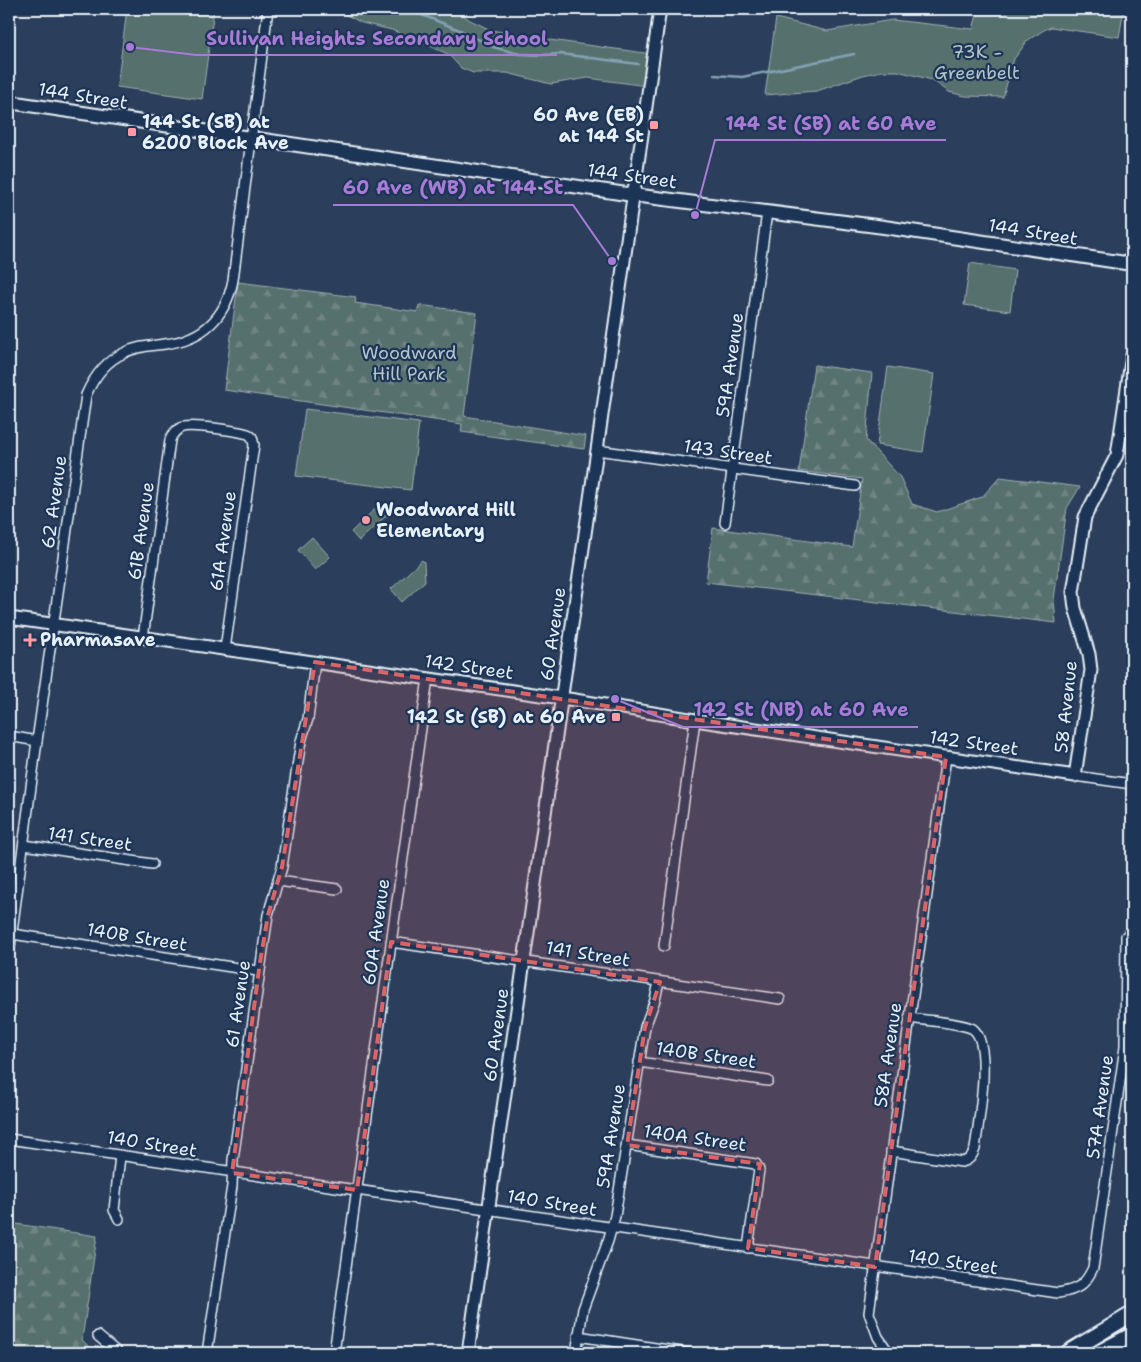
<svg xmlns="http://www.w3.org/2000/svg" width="1141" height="1362" font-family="'Shantell Sans',sans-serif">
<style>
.green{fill:#57706d;stroke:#a0b0b2}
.forest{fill:url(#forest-firs);stroke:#a0b0b2}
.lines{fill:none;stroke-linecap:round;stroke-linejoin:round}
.stream{stroke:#84a2b5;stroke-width:2.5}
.minor-casing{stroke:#e8f1f8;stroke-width:12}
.tertiary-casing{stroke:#e8f1f8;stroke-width:15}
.secondary-casing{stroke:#e8f1f8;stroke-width:16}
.primary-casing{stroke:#e8f1f8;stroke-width:18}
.minor{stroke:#1d3557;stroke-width:9}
.tertiary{stroke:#1d3557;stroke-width:11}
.secondary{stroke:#1d3557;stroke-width:12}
.primary{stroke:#1d3557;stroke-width:14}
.marked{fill:#db6466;fill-opacity:0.2;stroke:#db6466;stroke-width:4;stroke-dasharray:10 6;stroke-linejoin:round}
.poi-dot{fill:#ff9aa2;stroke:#1d3557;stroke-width:2}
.labels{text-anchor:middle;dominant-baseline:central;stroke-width:4.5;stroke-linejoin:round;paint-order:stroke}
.park-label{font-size:18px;fill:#b5c4c7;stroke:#1d3557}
.street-label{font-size:18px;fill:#e8f1f8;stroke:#1d3557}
.poi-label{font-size:18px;font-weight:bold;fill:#e8f1f8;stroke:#1d3557;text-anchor:start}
.leader{fill:none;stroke:#a77bd6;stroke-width:2}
.callout-dot{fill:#a77bd6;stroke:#1d3557;stroke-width:2}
.callout-label{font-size:19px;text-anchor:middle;font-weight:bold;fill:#a77bd6;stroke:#1d3557;stroke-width:4.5;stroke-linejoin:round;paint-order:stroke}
</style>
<defs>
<pattern id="forest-firs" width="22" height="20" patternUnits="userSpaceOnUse" patternTransform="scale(1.25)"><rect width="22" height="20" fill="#57706d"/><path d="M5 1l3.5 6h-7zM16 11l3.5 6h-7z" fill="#6f8583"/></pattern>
</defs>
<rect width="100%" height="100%" fill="#2b3e5b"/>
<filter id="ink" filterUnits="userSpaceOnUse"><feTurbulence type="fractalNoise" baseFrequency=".02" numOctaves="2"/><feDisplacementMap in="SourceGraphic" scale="10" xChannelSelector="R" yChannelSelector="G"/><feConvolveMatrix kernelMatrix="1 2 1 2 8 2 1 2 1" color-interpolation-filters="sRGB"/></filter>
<g filter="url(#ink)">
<g class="green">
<path d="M 127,9 L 214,9 L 202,99 L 117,87 Z"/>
<path d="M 335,9 L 454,9 L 470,20 L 491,30 L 550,40 L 652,54 L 647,86 L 588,78 L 551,84 L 507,73 L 473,73 L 461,68 L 448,54 L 392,30 L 362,23 Z"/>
<path d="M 977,9 L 1124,9 L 1119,37 L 1051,27 L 1044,30 L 1028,40 L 1014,59 L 1003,97 L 965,96 L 949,92 L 932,80 L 898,71 L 882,71 L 863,75 L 817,91 L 765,95 L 776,18 L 827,31 L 892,20 L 973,29 L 977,15 Z"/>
<path d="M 970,263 L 1015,270 L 1010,311 L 964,305 Z"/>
<path d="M 888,367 L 934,374 L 923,452 L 877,445 Z"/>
<path d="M 305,409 L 419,423 L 411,490 L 296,476 Z"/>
<path d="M 378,506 L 387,515 L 359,541 L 351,532 Z"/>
<path d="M 312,537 L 330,557 L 315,570 L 298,550 Z"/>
<path d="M 422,560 L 424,562 L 425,581 L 402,602 L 391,589 Z"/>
<path d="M 1132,1320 L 1132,1330 L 1092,1353 L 1075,1353 Z"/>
</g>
<g class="forest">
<path d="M 238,282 L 356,297 L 355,303 L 418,312 L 419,305 L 477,313 L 464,416 L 586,436 L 584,449 L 461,432 L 462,424 L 224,390 Z"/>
<path d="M 814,365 L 872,373 L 866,440 L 900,477 L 912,504 L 937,512 L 982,497 L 1000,477 L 1080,487 L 1067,508 L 1054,599 L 1056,623 L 706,582 L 713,528 L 852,547 L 862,479 L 799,471 Z"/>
<path d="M 9,1223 L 97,1236 L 82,1340 L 96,1353 L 9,1353 Z"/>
</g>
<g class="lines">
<g class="stream">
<path d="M 407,9 L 462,31 L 493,47 L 520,54 L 540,55 L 561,54 L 638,64"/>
<path d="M 714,75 L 742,77 L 854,54"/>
</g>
<g class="minor-casing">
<g id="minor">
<path d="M 597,450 L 855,486"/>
<path d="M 725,523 L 767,212"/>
<path d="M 143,638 L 170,440 C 172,435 175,431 180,428 C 189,423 237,431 248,434 L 252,437 L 254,445 L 225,649"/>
<path d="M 9,736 L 37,741"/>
<path d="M 1075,776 L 1132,784"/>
<path d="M 24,845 L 152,864"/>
<path d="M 278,881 L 337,889"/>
<path d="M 12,934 L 258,971"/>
<path d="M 391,942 L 780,999"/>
<path d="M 664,946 L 695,720"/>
<path d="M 9,954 L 37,741 L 86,395 C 94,377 105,361 124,353 C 137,346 151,346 165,344 C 203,339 226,317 233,280 L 268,9"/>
<path d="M 639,1062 L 768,1081"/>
<path d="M 9,1139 L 1058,1293 C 1078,1290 1085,1285 1093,1268 L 1125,1047 L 1126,936"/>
<path d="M 627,1145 L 756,1164 L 759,1170 L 748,1248"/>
<path d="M 891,1151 L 962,1162 C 970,1160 972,1156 975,1149 C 978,1125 993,1044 973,1029 C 964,1023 922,1020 909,1018"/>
<path d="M 119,1219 L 114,1210 L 120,1156"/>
<path d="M 98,1336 L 118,1353"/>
<path d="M 578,1336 L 688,1353"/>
<path d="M 207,1353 L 232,1186 L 233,1160 L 268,915 L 282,867 L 301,741 L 308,719 L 315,662"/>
<path d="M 334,1353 L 428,678"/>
<path d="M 576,1353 L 583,1309 L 608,1241 L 615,1216 L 645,1027 L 655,1000 L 659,982"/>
<path d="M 889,1353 L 878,1337 L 869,1313 L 946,757"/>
</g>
</g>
<g class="tertiary-casing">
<g id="tertiary">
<path d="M 9,618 L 575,700 L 695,720 L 1075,776 L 1091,670 L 1089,654 L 1075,608 L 1073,592 L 1075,580 L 1085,517 L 1117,455 L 1132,355"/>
<path d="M 468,1353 L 660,9"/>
</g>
</g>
<g class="secondary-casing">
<path id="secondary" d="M 9,102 L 633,195 L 884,227 L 1132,264"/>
</g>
<g class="primary-casing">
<g id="primary">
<path d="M 1067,1353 L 1132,1314"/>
<path d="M 1098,1353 L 1132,1335"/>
</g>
</g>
<use href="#minor" class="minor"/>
<use href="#tertiary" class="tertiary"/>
<use href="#secondary" class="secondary"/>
<use href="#primary" class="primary"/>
</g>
</g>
<path class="marked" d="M 315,662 L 946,757 L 875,1267 L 748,1248 L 760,1164 L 627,1145 L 645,1027 L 660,982 L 511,959 L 391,942 L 357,1190 L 232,1173 L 260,962 L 268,915 L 282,867 Z"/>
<g class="poi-dot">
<rect x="649" y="120" width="10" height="10" rx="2.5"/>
<rect x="127" y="127" width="10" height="10" rx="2.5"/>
<circle cx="366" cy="520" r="5"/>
<path d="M27.5 632.5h5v5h5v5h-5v5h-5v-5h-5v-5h5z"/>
<rect x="611" y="712" width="10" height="10" rx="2.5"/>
</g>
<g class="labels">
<g class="park-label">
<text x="977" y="52">73K -<tspan x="977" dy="21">Greenbelt</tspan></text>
<text x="409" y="353">Woodward<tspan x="409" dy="21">Hill Park</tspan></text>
</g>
<g class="street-label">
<text transform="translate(83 96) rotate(9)">144 Street</text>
<text transform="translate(632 176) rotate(8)">144 Street</text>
<text transform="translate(1033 232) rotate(9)">144 Street</text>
<text transform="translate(730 365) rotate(-82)">59A Avenue</text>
<text transform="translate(728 452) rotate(8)">143 Street</text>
<text transform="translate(54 502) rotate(-82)">62 Avenue</text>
<text transform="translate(141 531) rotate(-82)">61B Avenue</text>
<text transform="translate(223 541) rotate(-82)">61A Avenue</text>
<text transform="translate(553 634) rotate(-82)">60 Avenue</text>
<text transform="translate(469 667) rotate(8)">142 Street</text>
<text transform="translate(1066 707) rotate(-84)">58 Avenue</text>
<text transform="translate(974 743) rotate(8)">142 Street</text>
<text transform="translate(90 839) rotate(8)">141 Street</text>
<text transform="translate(376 932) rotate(-82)">60A Avenue</text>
<text transform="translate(137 937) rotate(9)">140B Street</text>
<text transform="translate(588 954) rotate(9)">141 Street</text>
<text transform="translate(238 1004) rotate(-82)">61 Avenue</text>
<text transform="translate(496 1035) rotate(-82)">60 Avenue</text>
<text transform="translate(706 1055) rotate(8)">140B Street</text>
<text transform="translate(888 1055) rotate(-82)">58A Avenue</text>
<text transform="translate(1100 1107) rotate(-82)">57A Avenue</text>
<text transform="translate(611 1136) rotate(-81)">59A Avenue</text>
<text transform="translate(695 1138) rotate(8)">140A Street</text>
<text transform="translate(152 1144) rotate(9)">140 Street</text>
<text transform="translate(552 1203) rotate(9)">140 Street</text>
<text transform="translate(953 1262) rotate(8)">140 Street</text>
</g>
<g class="poi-label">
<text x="644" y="115" text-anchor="end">60 Ave (EB)<tspan x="644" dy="21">at 144 St</tspan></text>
<text x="142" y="122">144 St (SB) at<tspan x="142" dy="21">6200 Block Ave</tspan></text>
<text x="376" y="510">Woodward Hill<tspan x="376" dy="21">Elementary</tspan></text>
<text x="40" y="640">Pharmasave</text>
<text x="606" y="717" text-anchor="end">142 St (SB) at 60 Ave</text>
</g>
</g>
<path class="leader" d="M130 47L196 55H557M695 215L715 140H946M612 261L573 205H333M615 699L683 727H918"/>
<g class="callout-dot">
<circle cx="130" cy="47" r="5"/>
<circle cx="695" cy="215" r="5"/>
<circle cx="612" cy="261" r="5"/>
<circle cx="615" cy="699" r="5"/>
</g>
<g class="callout-label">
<text x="377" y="45">Sullivan Heights Secondary School</text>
<text x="831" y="130">144 St (SB) at 60 Ave</text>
<text x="453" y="194">60 Ave (WB) at 144 St</text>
<text x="801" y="716">142 St (NB) at 60 Ave</text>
</g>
<rect width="1141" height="1362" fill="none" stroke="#1d3557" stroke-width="30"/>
<rect x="15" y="15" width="1111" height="1332" fill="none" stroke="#e8f1f8" stroke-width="2" filter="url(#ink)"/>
</svg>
